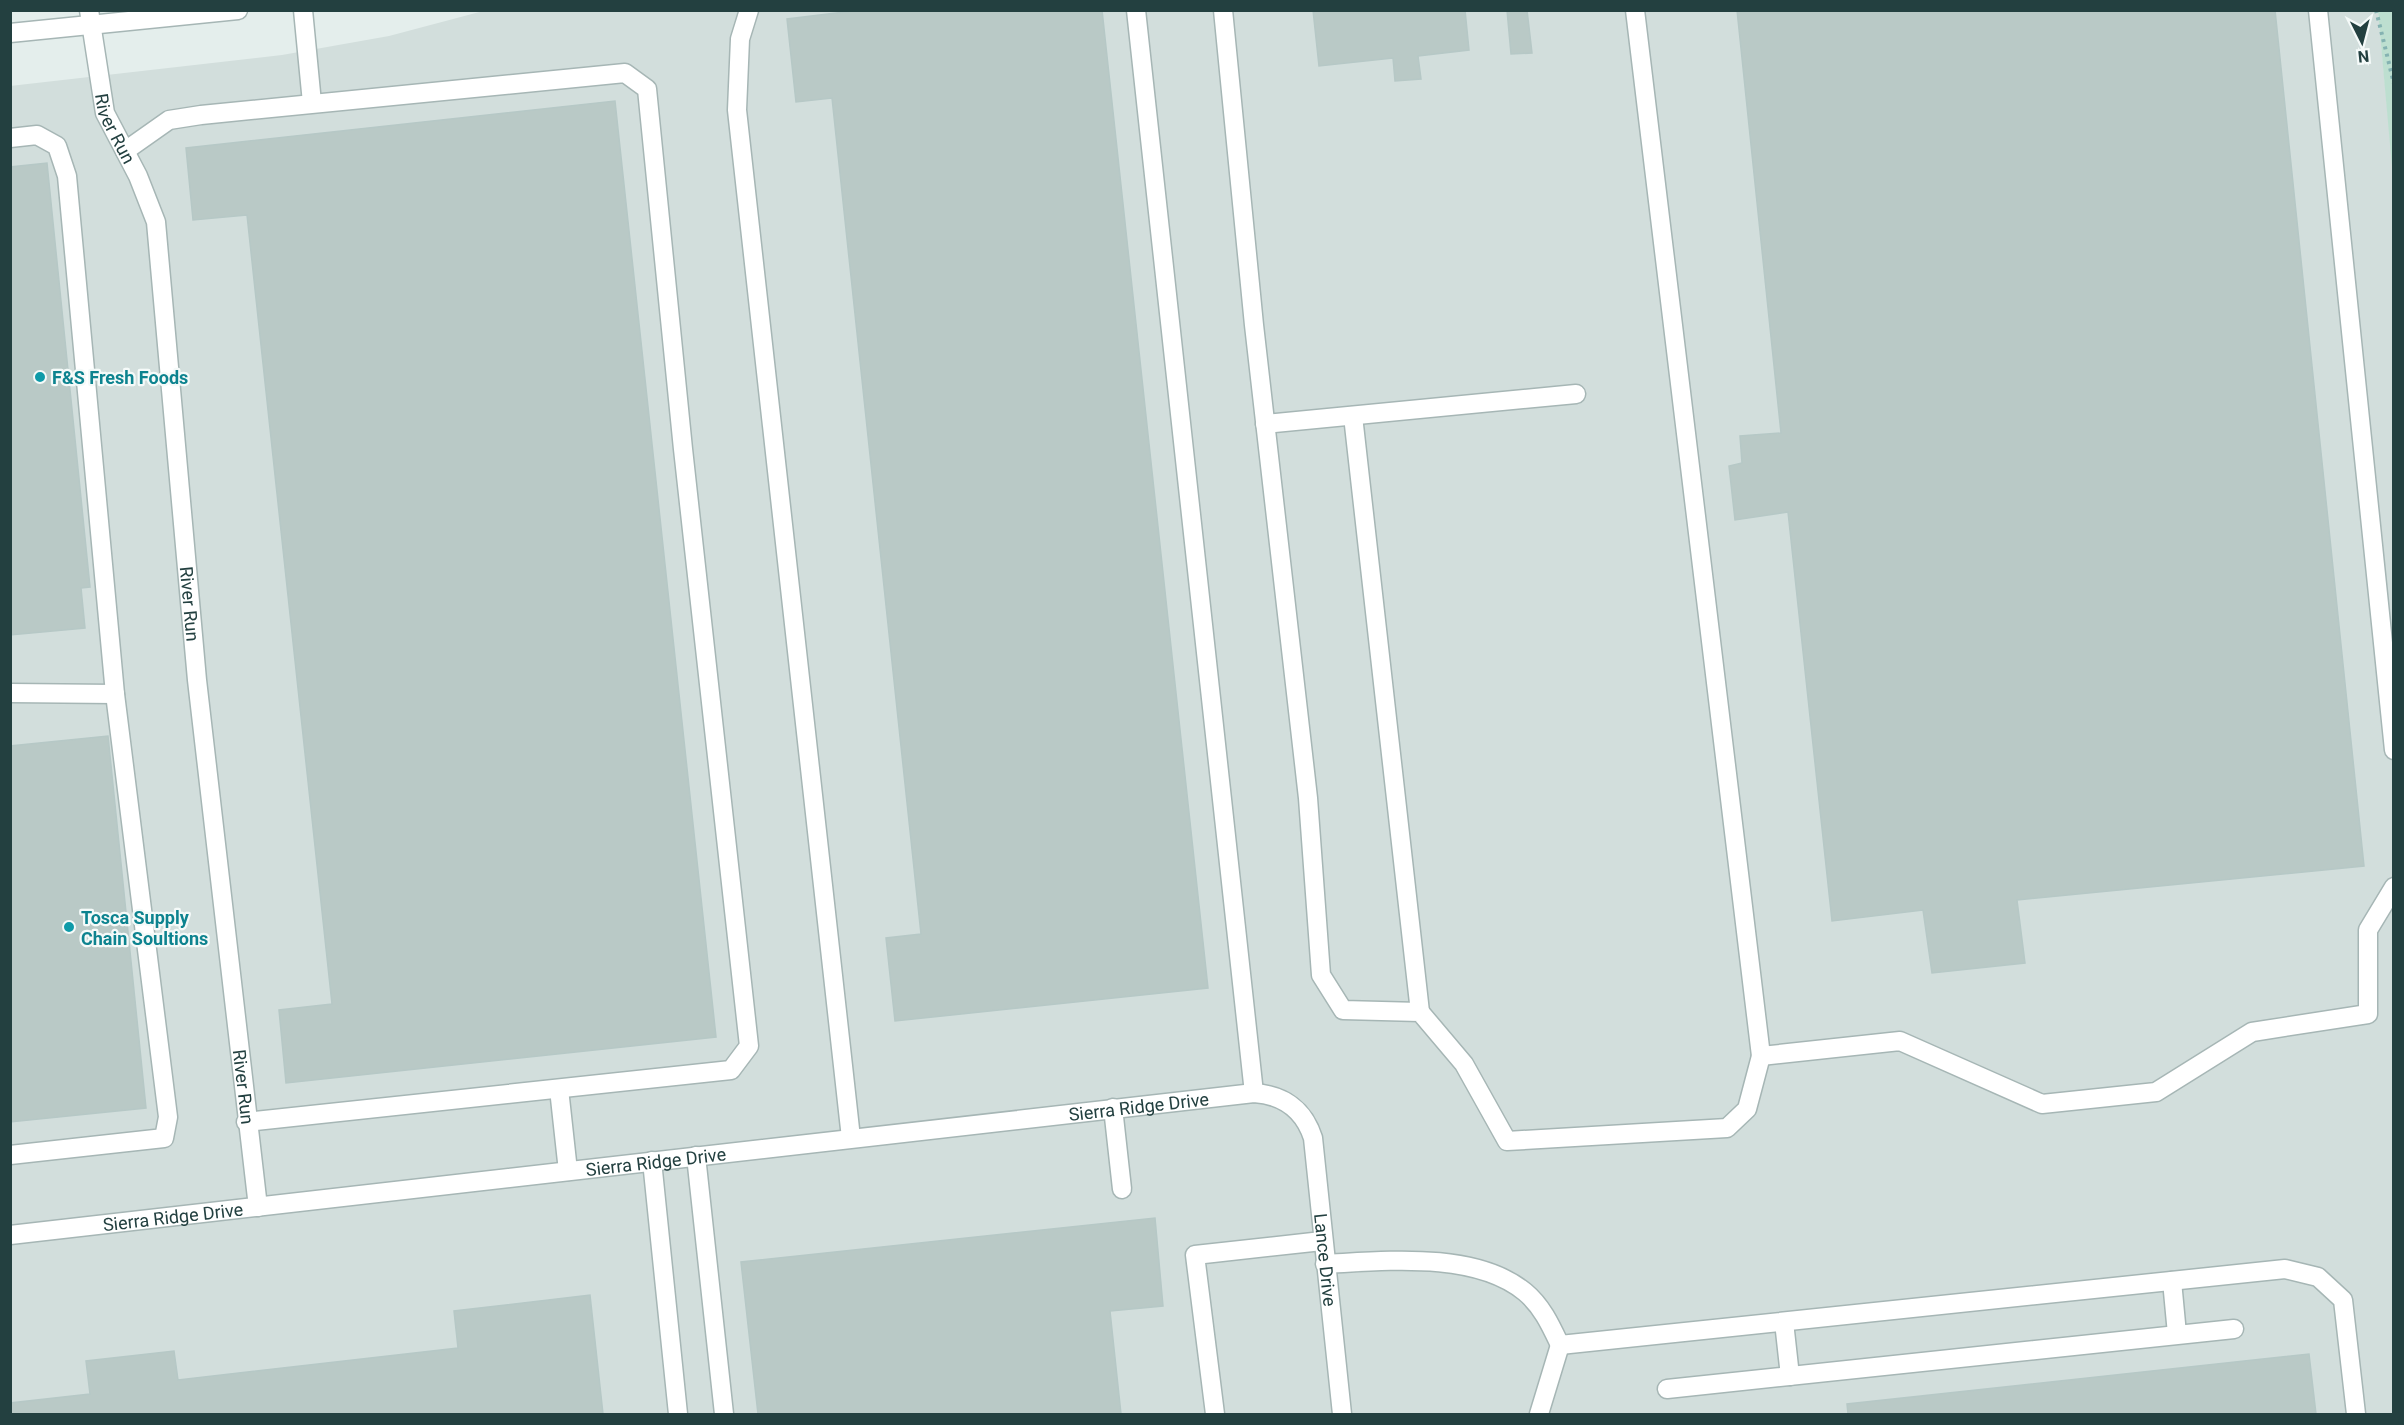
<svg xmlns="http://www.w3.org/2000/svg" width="2404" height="1425" font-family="Roboto,sans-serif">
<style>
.built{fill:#d2dedc}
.green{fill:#bddfd0}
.building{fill:#b9c9c6;stroke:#b6c8c6;stroke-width:1.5}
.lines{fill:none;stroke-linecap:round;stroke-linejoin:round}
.minor-casing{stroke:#a6b6b5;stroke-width:21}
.path{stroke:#84b2b1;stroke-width:4;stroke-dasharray:3 4.5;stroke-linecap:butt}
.minor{stroke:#fff;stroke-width:18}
.culture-dot{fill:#0f9aa8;stroke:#f5faf9;stroke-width:2}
.labels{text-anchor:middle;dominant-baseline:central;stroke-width:4.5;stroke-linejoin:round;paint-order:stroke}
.street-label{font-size:18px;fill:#234040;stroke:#f5faf9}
.culture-label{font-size:18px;font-weight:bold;fill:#0d838f;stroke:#f5faf9;text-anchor:start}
</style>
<rect width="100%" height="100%" fill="#e4eeec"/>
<path class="built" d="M 487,10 L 2378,11 L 2394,179 L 2393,1414 L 11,1414 L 10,86 L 282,55 L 389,36 Z"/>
<path class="green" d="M 2378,11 L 2393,11 L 2393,178 Z"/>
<g class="building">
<path d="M 861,10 L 1102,10 L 1208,988 L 895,1021 L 886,938 L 921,934 L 832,98 L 796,102 L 787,19 Z"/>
<path d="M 1313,10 L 1465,10 L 1469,50 L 1418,56 L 1421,79 L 1395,81 L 1393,58 L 1319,66 Z"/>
<path d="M 1507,10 L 1527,10 L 1532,53 L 1511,54 Z"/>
<path d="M 1737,10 L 2275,10 L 2364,866 L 2017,900 L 2025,963 L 1932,973 L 1923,910 L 1832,921 L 1788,512 L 1735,520 L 1729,466 L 1742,463 L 1740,436 L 1781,433 Z"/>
<path d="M 615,101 L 716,1037 L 286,1083 L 279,1010 L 332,1004 L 247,215 L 193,220 L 186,148 Z"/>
<path d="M 47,163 L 90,587 L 81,588 L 85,628 L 10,635 L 10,167 Z"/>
<path d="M 108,736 L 146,1108 L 10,1122 L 10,746 Z"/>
<path d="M 1155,1218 L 1163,1306 L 1110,1311 L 1121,1414 L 758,1414 L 741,1262 Z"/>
<path d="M 590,1295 L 603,1414 L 10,1414 L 10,1403 L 90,1394 L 86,1361 L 174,1351 L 178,1380 L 458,1348 L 454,1311 Z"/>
<path d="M 2309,1354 L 2316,1414 L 1848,1414 L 1847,1404 Z"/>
</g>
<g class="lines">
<g class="minor-casing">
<g id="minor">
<path id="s1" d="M 89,10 L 105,113 L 138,176 L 156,222 L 197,680 L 258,1207"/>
<path d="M 303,10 L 312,103"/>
<path d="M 749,10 L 740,39 L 737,110 L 851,1138"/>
<path d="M 1136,10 L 1254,1093"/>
<path d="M 1223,10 L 1254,325 L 1308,798 L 1321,975 L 1343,1010 L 1420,1012 L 1464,1064 L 1507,1141 L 1727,1128 L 1747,1109 L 1761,1056"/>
<path d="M 1635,10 L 1761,1056 L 1900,1041 L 2042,1104 L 2156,1092 L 2252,1032 L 2368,1014 L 2368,930 L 2394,887"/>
<path d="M 2318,10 L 2394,750"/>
<path d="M 10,33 L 238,10"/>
<path d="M 10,138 L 37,135 L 57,146 L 67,176 L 115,694 L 168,1117 L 164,1138 L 10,1155"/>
<path d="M 125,151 L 169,120 L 201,115 L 625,73 L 647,89 L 683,449 L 749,1046 L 731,1070 L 246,1122"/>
<path d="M 1353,416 L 1420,1012"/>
<path d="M 1265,424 L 1576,394"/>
<path d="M 10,693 L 115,694"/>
<path d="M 559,1089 L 568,1171"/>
<path d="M 1113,1108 L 1122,1189"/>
<path d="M 696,1156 L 724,1414"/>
<path d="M 652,1161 L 678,1414"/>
<path id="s2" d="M 10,1235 L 1254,1093 C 1284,1095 1304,1110 1313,1138 L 1342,1414"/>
<path d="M 1325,1264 C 1385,1261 1475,1251 1525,1292 C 1542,1306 1551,1326 1560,1345 L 2285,1269 L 2318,1277 L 2343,1300 L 2356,1414"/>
<path d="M 2172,1281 L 2177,1334"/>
<path d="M 1784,1322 L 1790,1376"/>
<path d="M 1667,1389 L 2234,1329"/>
<path d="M 1215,1414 L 1195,1255 L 1322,1241"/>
<path d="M 1539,1414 L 1560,1345"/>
</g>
</g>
<path class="path" d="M 2376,10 L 2394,84"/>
<use href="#minor" class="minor"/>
</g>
<g class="culture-dot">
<circle cx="40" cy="377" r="6"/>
<circle cx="69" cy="927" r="6"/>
</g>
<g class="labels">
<g class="street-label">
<text stroke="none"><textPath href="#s1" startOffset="122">River Run</textPath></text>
<text stroke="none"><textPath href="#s1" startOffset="608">River Run</textPath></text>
<text stroke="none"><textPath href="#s1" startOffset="1094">River Run</textPath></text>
<text stroke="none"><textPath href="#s2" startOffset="1136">Sierra Ridge Drive</textPath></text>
<text stroke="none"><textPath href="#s2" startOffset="650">Sierra Ridge Drive</textPath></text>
<text stroke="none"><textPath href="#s2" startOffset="164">Sierra Ridge Drive</textPath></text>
<text stroke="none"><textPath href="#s2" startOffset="1454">Lance Drive</textPath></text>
</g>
<g class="culture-label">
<text x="52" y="377">F&amp;S Fresh Foods</text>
<text x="81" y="917">Tosca Supply<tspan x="81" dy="21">Chain Soultions</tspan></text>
</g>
</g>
<rect width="2404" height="1425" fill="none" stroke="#234040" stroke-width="24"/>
<g transform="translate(2362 42) rotate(174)" stroke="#f5faf9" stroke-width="4.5" paint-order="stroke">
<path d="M0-4.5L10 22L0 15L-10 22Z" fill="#234040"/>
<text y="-9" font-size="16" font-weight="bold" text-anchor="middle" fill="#234040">N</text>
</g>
</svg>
